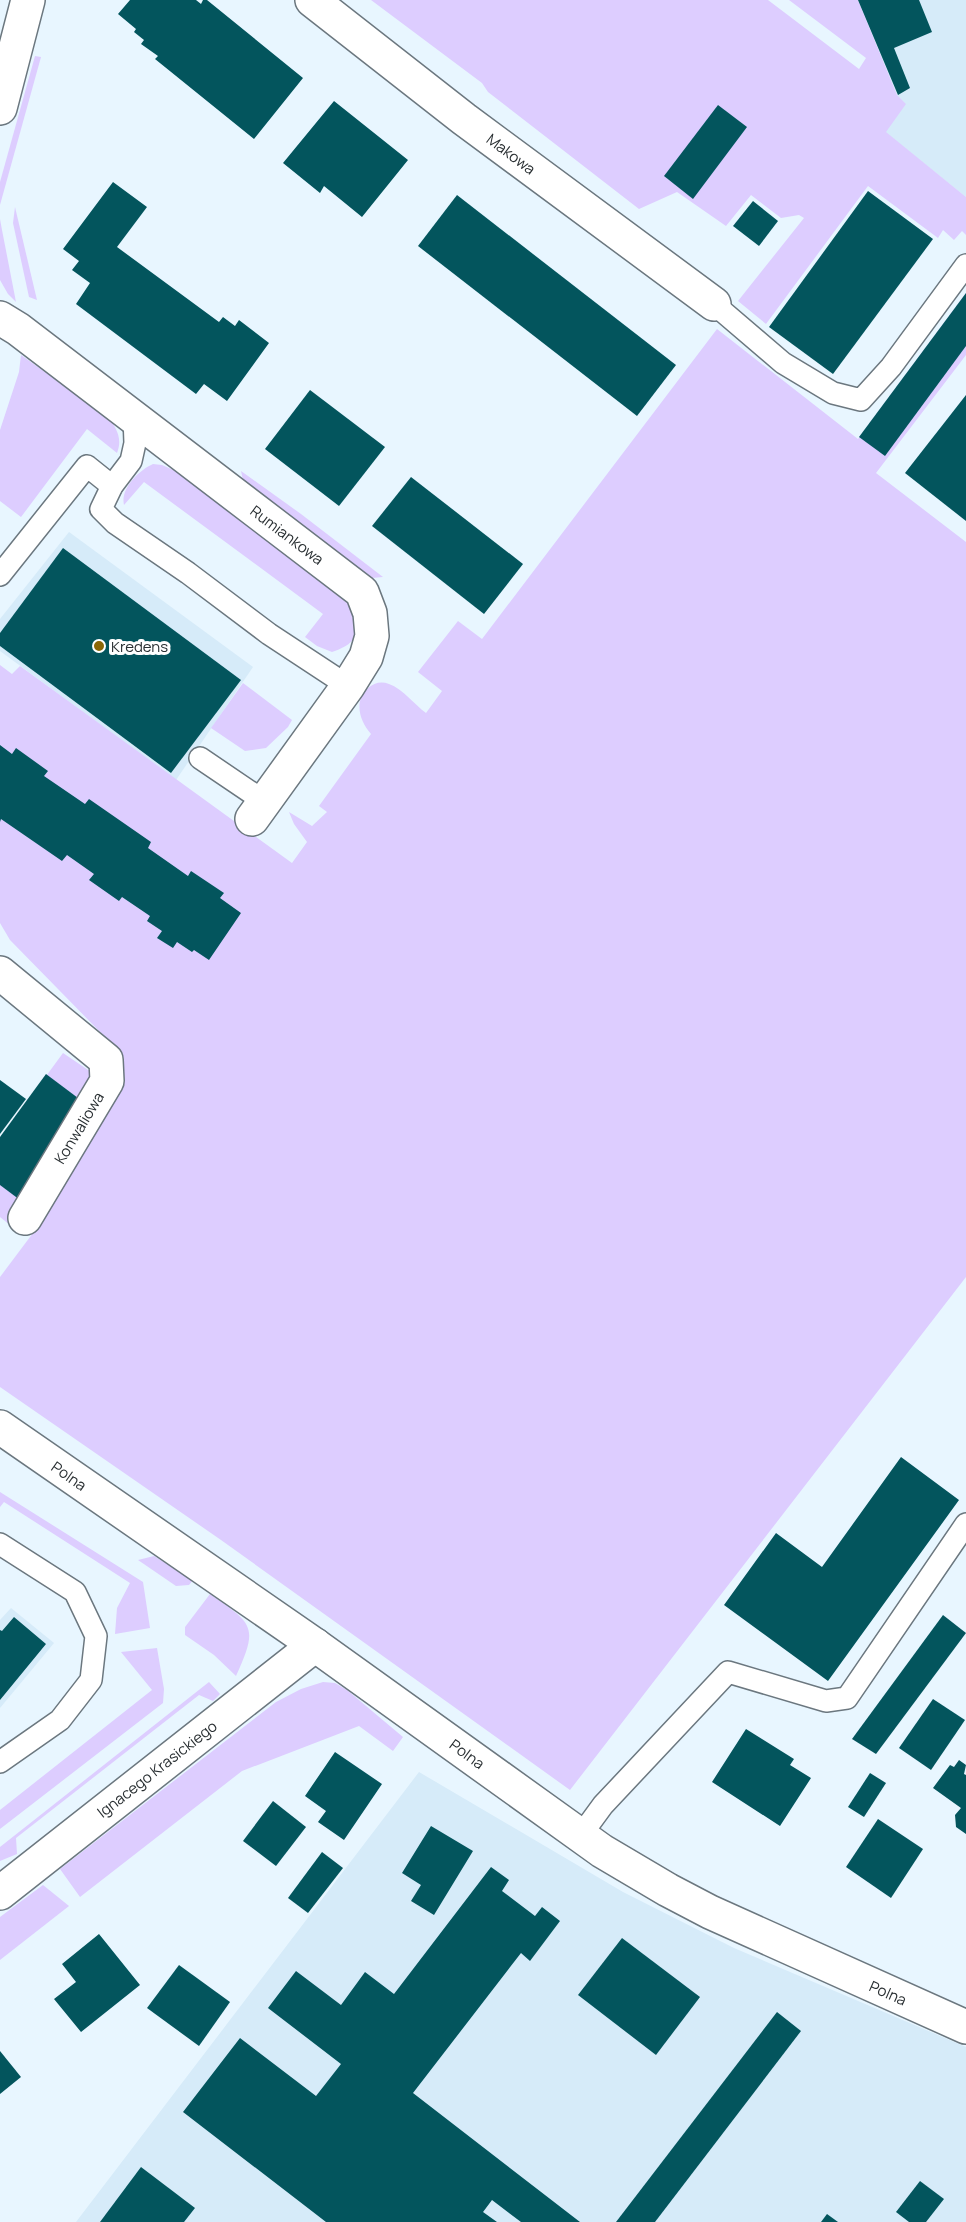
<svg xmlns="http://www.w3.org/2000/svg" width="966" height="2222" font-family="Manrope,sans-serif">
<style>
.built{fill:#d6ebf9}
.green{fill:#ddcdff}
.building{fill:#03555d}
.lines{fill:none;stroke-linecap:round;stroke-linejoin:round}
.lane-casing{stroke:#6b777f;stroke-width:24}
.street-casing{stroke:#6b777f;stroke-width:36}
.secondary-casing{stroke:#6b777f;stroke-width:36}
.lane{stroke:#fff;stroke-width:21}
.street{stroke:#fff;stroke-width:33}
.secondary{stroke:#fff;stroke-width:33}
.poi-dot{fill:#8b6606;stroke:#fff;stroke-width:2}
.labels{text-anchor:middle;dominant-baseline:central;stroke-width:6;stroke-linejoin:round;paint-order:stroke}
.street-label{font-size:15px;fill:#292f32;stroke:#fff}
.poi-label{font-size:15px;fill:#292f32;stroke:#fff;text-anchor:start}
</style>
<rect width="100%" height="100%" fill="#e8f6ff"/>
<g class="built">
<path d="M 858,0 L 966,0 L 966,197 L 885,132 L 897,95 Z"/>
<path d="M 69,532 L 253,667 L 176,780 L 0,651 L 0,619 Z"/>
<path d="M 11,1608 L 54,1643 L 0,1708 L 0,1620 Z"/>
<path d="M 419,1772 L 623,1892 L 734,1948 L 966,2047 L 966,2222 L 76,2222 Z"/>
</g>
<g class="green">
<path d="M 371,0 L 768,0 L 859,69 L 866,58 L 789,0 L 858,0 L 897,95 L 906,104 L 886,132 L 966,197 L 966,235 L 962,231 L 954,240 L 943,230 L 938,238 L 868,186 L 766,324 L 738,301 L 804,218 L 799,215 L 781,218 L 751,195 L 726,226 L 677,192 L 639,209 L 488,92 L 482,83 Z"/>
<path d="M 35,56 L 41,57 L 0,205 L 0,182 Z"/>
<path d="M 15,207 L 37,300 L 29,297 L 13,223 Z"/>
<path d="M 0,219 L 2,230 L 16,302 L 8,294 L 0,280 Z"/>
<path d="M 966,293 L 966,355 L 876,473 L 966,542 L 966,1277 L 570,1790 L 221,1540 L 0,1387 L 0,1277 L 33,1233 L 32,1225 L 88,1137 L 117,1098 L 124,1060 L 106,1038 L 10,940 L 0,923 L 0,665 L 12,674 L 20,666 L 292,863 L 307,842 L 294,824 L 289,812 L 312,826 L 327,812 L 319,806 L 371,734 C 360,721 353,702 368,688 C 374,683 381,681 389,684 C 403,689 415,705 426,713 L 442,691 L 418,672 L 458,621 L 482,639 L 717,329 L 858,439 Z"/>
<path d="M 21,355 L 107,416 C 116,427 123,438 117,453 L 87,429 L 21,517 L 0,501 L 0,430 L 19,372 Z"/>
<path d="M 153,464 L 162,465 L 178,472 L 355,609 C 355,636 360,642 332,652 L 317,646 L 305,637 L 323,614 L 144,482 L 124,505 C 120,489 139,470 153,464 Z"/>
<path d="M 241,471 L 301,514 L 383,577 L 372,578 L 243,480 Z"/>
<path d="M 243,683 L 292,720 L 288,727 L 266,748 L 245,751 L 211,728 Z"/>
<path d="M 63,1053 L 97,1076 L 21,1196 L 10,1225 L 0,1217 L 0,1139 Z"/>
<path d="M 0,1492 L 143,1582 L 150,1628 L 115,1634 L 117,1608 L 130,1583 L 4,1502 L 0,1507 Z"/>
<path d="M 154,1556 L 193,1580 L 189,1585 L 176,1586 L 138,1560 Z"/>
<path d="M 210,1594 C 253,1624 259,1626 236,1676 L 214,1655 L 185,1635 L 185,1627 Z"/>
<path d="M 157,1648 L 164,1689 L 163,1703 L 0,1829 L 0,1810 L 152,1690 L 121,1652 Z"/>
<path d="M 209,1682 L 220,1694 L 213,1701 L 199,1695 L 16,1838 L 17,1854 L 0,1861 L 0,1847 Z"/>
<path d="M 323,1682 L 335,1683 L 347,1690 L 403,1737 L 393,1751 L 359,1726 L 242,1771 L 80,1897 L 60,1869 L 276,1702 L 301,1689 Z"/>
<path d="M 43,1885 L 69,1906 L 0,1960 L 0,1917 Z"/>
</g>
<g class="building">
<path d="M 130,0 L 196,0 L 201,4 L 203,0 L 207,0 L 303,78 L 254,139 L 155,59 L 158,56 L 141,44 L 144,40 L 134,32 L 136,29 L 118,14 Z"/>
<path d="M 858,0 L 919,0 L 932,32 L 894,48 L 910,88 L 898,95 Z"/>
<path d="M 334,101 L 408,160 L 362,217 L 324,186 L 320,193 L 283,163 Z"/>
<path d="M 718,105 L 747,127 L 693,199 L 664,176 Z"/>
<path d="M 113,182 L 147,207 L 117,247 L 219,322 L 223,317 L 235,326 L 239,320 L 269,343 L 227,401 L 204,384 L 196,394 L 76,304 L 90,283 L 72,270 L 79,261 L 63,249 Z"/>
<path d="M 868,191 L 933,239 L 833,374 L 769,327 Z"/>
<path d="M 457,195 L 676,365 L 637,416 L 418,246 Z"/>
<path d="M 753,201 L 778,221 L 759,246 L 733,226 Z"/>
<path d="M 966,293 L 966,346 L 885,456 L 859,437 Z"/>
<path d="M 310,390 L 385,447 L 339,506 L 265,449 Z"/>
<path d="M 966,395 L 966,521 L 905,473 Z"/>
<path d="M 411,477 L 523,564 L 484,614 L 372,526 Z"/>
<path d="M 63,548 L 241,680 L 171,773 L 0,646 L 0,633 Z"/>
<path d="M 0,745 L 12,754 L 16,748 L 48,771 L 44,776 L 85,804 L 89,799 L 151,842 L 148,848 L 188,876 L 191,871 L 224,893 L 220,898 L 241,913 L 209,960 L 194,950 L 192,952 L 177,942 L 173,948 L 157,938 L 162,931 L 147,921 L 150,916 L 122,897 L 119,901 L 89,880 L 94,874 L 67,855 L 62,861 L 1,819 L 0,822 Z"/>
<path d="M 46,1074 L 90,1107 L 20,1200 L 0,1185 L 0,1137 Z"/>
<path d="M 0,1080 L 26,1099 L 0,1134 Z"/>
<path d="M 901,1457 L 959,1500 L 828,1681 L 724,1605 L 776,1533 L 822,1567 Z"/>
<path d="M 943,1615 L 966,1633 L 876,1754 L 852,1739 Z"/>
<path d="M 14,1617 L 46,1644 L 0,1700 L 0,1630 L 2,1631 Z"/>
<path d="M 933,1699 L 965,1720 L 931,1770 L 899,1748 Z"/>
<path d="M 746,1729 L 794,1759 L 790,1765 L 811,1778 L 780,1826 L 712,1782 Z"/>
<path d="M 335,1752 L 382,1784 L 344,1840 L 318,1822 L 326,1811 L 305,1796 Z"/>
<path d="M 959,1760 L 966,1765 L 964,1774 L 966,1775 L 966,1834 L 956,1827 L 955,1815 L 961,1808 L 933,1788 L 950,1765 L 954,1767 Z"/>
<path d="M 870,1773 L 886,1783 L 864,1817 L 848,1807 Z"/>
<path d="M 273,1801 L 306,1827 L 276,1866 L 243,1841 Z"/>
<path d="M 878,1819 L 923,1849 L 891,1898 L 846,1867 Z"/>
<path d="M 431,1826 L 473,1851 L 434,1915 L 411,1901 L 421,1885 L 402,1873 Z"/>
<path d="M 322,1852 L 343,1868 L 308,1913 L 288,1898 Z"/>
<path d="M 491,1867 L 509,1880 L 502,1891 L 535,1916 L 542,1907 L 560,1921 L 530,1961 L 521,1953 L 413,2093 L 580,2222 L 521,2222 L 492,2200 L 483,2212 L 497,2222 L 326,2222 L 183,2112 L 240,2038 L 316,2096 L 341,2064 L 268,2008 L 296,1971 L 341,2005 L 365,1972 L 394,1994 Z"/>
<path d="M 99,1934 L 140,1985 L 81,2032 L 54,1999 L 76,1982 L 62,1964 Z"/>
<path d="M 622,1938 L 700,1997 L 656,2055 L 578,1995 Z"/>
<path d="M 179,1965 L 230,2002 L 199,2046 L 147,2008 Z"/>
<path d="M 777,2012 L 801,2031 L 655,2222 L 616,2222 Z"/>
<path d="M 0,2051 L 21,2077 L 0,2094 Z"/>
<path d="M 141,2167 L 195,2208 L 184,2222 L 100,2222 Z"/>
<path d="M 920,2181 L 944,2199 L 926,2222 L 909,2222 L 896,2212 Z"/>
<path d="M 827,2214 L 838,2222 L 821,2222 Z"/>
</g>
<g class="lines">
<g class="lane-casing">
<g id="lane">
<path d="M 714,304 L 783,363 L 833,393 L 861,400 L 891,367 L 966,265"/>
<path d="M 134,417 L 135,443 L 131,461 L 112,486 L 101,509 L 115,523 L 188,573 L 269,634 L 348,686"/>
<path d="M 0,575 L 87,466 L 112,486"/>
<path d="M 200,758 L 265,802"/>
<path d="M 0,1544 L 75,1592 L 96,1636 L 91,1680 L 60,1720 L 0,1762"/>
<path d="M 581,1835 L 603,1805 L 728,1672 L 826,1701 L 847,1698 L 966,1524"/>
</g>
</g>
<g class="street-casing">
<g id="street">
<path d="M 312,0 L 464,119 L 714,304"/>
<path d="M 0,318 L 18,329 L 362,592 L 370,613 L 372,636 L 366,657 L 348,686 L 252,819"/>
<path d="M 0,973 L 106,1060 L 107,1081 L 25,1218"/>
<path d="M 0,1427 L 315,1645 L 602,1851 L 668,1890 L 710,1912 L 966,2027"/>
<path d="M 0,1893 L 315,1645"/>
</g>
</g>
<g class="secondary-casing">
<path id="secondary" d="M 0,108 L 28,0"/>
</g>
<use href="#lane" class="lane"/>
<use href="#street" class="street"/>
<use href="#secondary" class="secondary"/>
</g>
<circle class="poi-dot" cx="99" cy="646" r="6"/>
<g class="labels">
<g class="street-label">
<text transform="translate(511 154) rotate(37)">Makowa</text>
<text transform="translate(287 535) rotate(37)">Rumiankowa</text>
<text transform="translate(79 1128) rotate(-59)">Konwaliowa</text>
<text transform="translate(69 1476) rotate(35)">Polna</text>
<text transform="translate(467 1754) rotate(36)">Polna</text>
<text transform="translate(157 1769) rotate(-38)">Ignacego Krasickiego</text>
<text transform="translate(888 1993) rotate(24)">Polna</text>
</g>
<g class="poi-label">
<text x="111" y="646">Kredens</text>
</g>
</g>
</svg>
